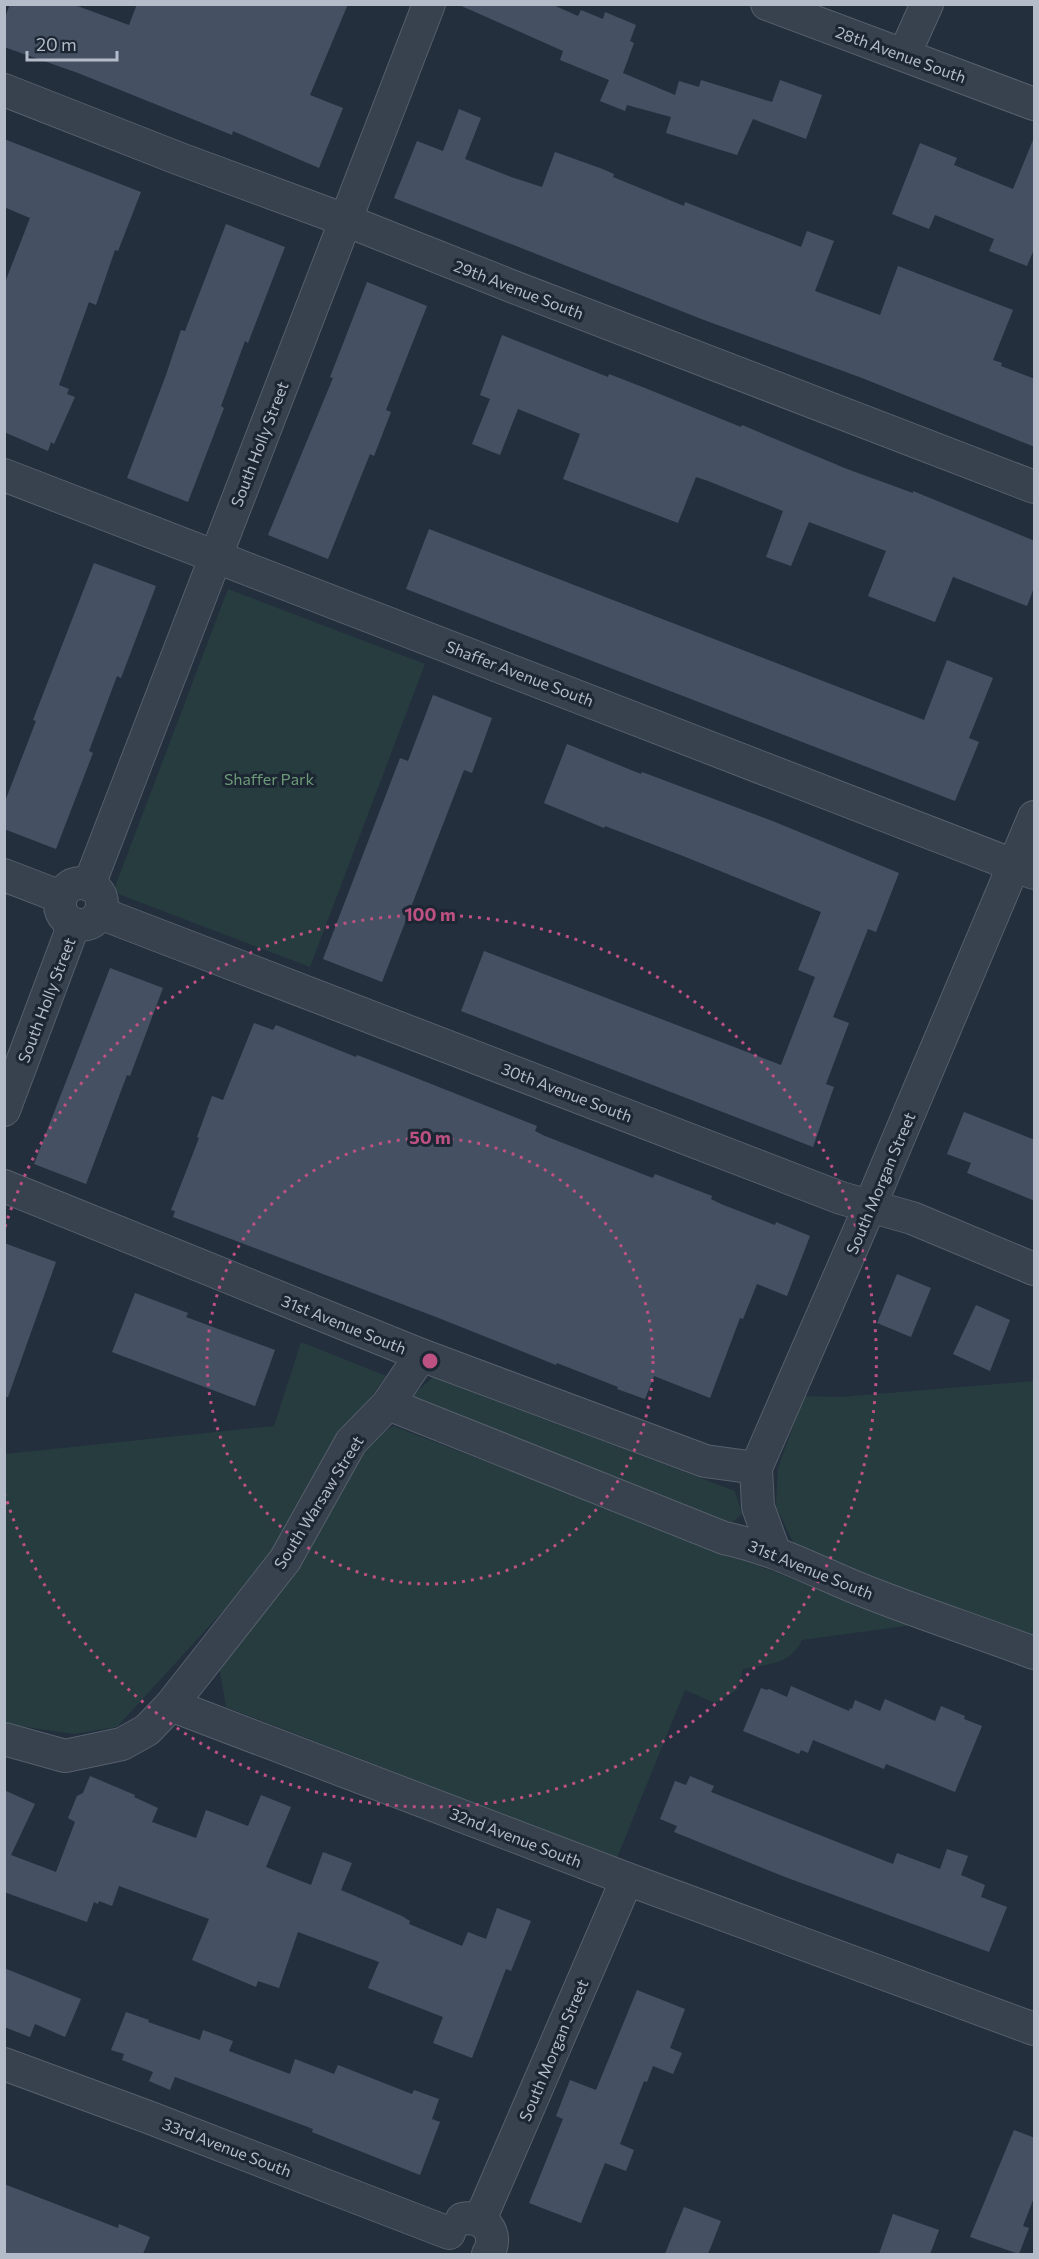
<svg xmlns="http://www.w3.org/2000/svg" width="1039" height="2259" font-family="Commissioner,sans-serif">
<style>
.green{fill:#263c3f}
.building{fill:#455162}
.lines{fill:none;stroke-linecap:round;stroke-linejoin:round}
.street-casing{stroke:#565f6c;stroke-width:34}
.street{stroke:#38414e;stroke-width:32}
.ring{fill:none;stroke:#bd5182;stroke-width:3;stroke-dasharray:3 6}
.labels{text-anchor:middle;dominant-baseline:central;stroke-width:6;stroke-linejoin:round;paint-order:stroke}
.street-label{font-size:16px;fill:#b4bcc9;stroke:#1d2633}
.park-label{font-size:16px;fill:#6b9a76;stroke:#1d2633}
.centre{fill:#bd5182;stroke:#1d2633;stroke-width:3}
.ring-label{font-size:18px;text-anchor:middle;font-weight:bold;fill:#bd5182;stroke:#1d2633;stroke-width:6;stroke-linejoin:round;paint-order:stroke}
</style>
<rect width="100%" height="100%" fill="#242f3e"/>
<g class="green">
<path d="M 228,589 L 425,664 L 310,967 L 113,892 Z"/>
<path d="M 301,1342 L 386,1376 L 354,1422 L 281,1541 L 246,1586 L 117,1727 L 74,1734 L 5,1724 L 5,1454 L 274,1426 Z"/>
<path d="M 433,1377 L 735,1491 L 742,1514 L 729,1525 L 408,1400 Z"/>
<path d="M 1034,1381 L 1034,1639 L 853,1573 L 796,1548 L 776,1507 L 778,1468 L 804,1396 L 840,1397 Z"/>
<path d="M 393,1426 L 913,1625 L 802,1640 C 792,1664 766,1665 743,1669 L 737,1690 L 715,1703 L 685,1690 L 617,1858 L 226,1707 L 219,1666 L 294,1570 L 372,1439 Z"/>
</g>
<g class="building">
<path d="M 10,4 L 72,4 L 129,25 L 137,4 L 348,4 L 310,95 L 343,108 L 319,168 L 233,131 L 232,135 L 78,73 L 4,47 L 4,20 Z"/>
<path d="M 457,4 L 551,4 L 578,16 L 581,10 L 603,19 L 605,12 L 636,25 L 630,41 L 634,43 L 623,73 L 675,95 L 679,81 L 699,87 L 701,80 L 772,102 L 780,80 L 822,95 L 806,139 L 753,119 L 737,155 L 666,133 L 671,117 L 627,105 L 625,111 L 600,101 L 609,80 L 560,60 L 563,51 Z"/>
<path d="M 459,109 L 481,118 L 465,159 L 511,177 L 542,187 L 555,152 L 600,168 L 614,174 L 613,177 L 684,206 L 685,202 L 801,247 L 807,231 L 834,241 L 815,291 L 880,315 L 898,266 L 1013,310 L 993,360 L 1002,363 L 1001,366 L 1035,379 L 1035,447 L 862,378 L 704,320 L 394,198 L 417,141 L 443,151 Z"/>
<path d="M 4,139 L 141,192 L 118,251 L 115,250 L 96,305 L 89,302 L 59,385 L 69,389 L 67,394 L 75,397 L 54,444 L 51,442 L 48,451 L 4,432 L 4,285 L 30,218 L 4,207 Z"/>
<path d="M 1033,140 L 1035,247 L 1027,266 L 989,251 L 994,239 L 935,215 L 929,229 L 892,214 L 920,143 L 957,158 L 954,165 L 1013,189 Z"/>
<path d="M 226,224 L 285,247 L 248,343 L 245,341 L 221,406 L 224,408 L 188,502 L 127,478 L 166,375 L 181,330 L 185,331 Z"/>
<path d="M 367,282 L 427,306 L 386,410 L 391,412 L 374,456 L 370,454 L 328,559 L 268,535 L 333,378 L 330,377 Z"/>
<path d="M 502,335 L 608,377 L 609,374 L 645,388 L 741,427 L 742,425 L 847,469 L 913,493 L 913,491 L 1035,541 L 1035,585 L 1027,606 L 953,577 L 935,622 L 868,596 L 886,551 L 809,522 L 791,566 L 766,557 L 783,511 L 708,481 L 696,477 L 678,523 L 563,479 L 580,434 L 518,409 L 500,455 L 472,444 L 490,399 L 480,395 Z"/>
<path d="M 429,529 L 924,720 L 947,660 L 993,678 L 969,738 L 979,742 L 955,801 L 406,589 Z"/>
<path d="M 94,563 L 156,586 L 121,678 L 117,676 L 89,751 L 93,753 L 56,849 L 4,829 L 4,804 L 36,721 L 33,720 Z"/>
<path d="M 433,695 L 492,718 L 472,773 L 464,770 L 382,982 L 323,959 L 400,758 L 408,761 Z"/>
<path d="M 567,744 L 641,774 L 642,772 L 775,822 L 899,873 L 876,932 L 868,929 L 833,1017 L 849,1023 L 826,1084 L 834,1087 L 813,1147 L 461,1011 L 484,951 L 781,1065 L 815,977 L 798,970 L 821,912 L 683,856 L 605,826 L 604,828 L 544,803 Z"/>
<path d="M 110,968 L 163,988 L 130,1076 L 127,1075 L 86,1184 L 34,1164 Z"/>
<path d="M 254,1023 L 273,1030 L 276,1025 L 356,1057 L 357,1055 L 396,1070 L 537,1126 L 535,1131 L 545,1136 L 645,1175 L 653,1178 L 655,1174 L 712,1196 L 711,1199 L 721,1204 L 775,1225 L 776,1222 L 810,1236 L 787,1296 L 757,1284 L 743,1319 L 740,1318 L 710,1398 L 654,1376 L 645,1399 L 617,1389 L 618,1387 L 557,1363 L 556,1365 L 436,1317 L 173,1217 L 175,1211 L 171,1210 L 199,1138 L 197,1137 L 212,1096 L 223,1100 Z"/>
<path d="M 964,1112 L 1035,1140 L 1035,1201 L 967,1173 L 971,1163 L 947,1154 Z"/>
<path d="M 4,1243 L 56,1262 L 8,1397 L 4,1397 Z"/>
<path d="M 897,1274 L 931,1288 L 911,1337 L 877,1323 Z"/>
<path d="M 135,1293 L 188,1313 L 186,1317 L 275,1350 L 255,1406 L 112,1352 Z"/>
<path d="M 976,1305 L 1010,1320 L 990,1371 L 953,1354 Z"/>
<path d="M 791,1686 L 849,1711 L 850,1708 L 852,1709 L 855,1700 L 880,1711 L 885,1699 L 935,1721 L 941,1706 L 965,1716 L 964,1719 L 982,1726 L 955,1792 L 886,1764 L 884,1769 L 813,1740 L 808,1753 L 801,1750 L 799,1754 L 743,1731 L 761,1688 L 767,1690 L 769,1689 L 787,1697 Z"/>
<path d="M 90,1776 L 135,1795 L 134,1797 L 158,1808 L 152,1822 L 196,1838 L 206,1810 L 248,1826 L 261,1795 L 291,1807 L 266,1867 L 311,1885 L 323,1852 L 352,1863 L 341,1890 L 402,1916 L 410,1921 L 409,1924 L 462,1946 L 468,1932 L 486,1939 L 497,1908 L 531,1921 L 511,1971 L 506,1969 L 472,2058 L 433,2043 L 443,2017 L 368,1988 L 379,1962 L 298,1932 L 279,1988 L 258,1981 L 256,1987 L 192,1960 L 209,1919 L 119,1886 L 112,1906 L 99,1901 L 98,1904 L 94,1902 L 87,1922 L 4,1892 L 4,1790 L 35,1804 L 11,1855 L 56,1872 L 75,1822 L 68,1818 L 77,1796 L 83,1793 Z"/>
<path d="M 690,1776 L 714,1786 L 711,1792 L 893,1864 L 897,1853 L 940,1869 L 947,1849 L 968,1856 L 961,1875 L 985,1885 L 981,1897 L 1007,1907 L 989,1952 L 785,1877 L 674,1832 L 677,1826 L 660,1819 L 675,1781 L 686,1785 Z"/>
<path d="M 4,1968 L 81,1999 L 65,2037 L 35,2024 L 30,2037 L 4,2027 Z"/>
<path d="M 637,1990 L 685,2009 L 670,2048 L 682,2053 L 673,2074 L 653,2066 L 647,2082 L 644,2081 L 620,2144 L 634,2150 L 626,2171 L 605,2163 L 581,2223 L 529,2203 L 563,2119 L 556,2116 L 570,2080 L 596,2090 Z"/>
<path d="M 126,2012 L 149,2020 L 148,2022 L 200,2040 L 203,2030 L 233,2041 L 229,2051 L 290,2074 L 295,2059 L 334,2074 L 338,2065 L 412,2094 L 414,2090 L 439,2099 L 432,2119 L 440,2122 L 420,2175 L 312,2132 L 313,2129 L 175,2077 L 170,2090 L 149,2081 L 153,2072 L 122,2060 L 124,2054 L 111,2050 Z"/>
<path d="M 1014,2130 L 1035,2138 L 1035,2195 L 1023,2226 L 1029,2228 L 1019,2254 L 970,2237 Z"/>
<path d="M 4,2184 L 118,2228 L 119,2224 L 150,2237 L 143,2254 L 4,2254 Z"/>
<path d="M 684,2207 L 721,2221 L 708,2254 L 665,2254 Z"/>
<path d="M 893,2214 L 939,2230 L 930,2254 L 879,2254 Z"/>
</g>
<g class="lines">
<g class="street-casing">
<g id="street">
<path d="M 767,4 L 1034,104"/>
<path d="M 904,55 L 927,4"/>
<path d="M 4,90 L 180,159 L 345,220 L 506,284 L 1034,487"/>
<path d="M 4,475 L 1034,873"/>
<path d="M 4,875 L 61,897"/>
<circle cx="81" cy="904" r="21"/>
<path d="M 89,885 L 429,4"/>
<path d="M 100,913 L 841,1198 L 912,1218 L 1034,1269"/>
<path d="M 4,1110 L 74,924"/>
<path d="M 4,1186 L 421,1355 L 705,1461 L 756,1468"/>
<path d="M 388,1404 L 724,1538 C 772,1548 813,1570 857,1588 C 916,1612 976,1631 1034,1653"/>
<path d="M 774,1551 L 758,1507 L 756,1468 L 870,1206 L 1034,817"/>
<path d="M 171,1705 L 285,1560 L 351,1442 L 388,1404 L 421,1355"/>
<path d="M 4,1739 L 65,1756 L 122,1744 L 147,1730 L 171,1705 L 627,1879 L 1034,2029"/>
<path d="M 4,2064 L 148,2117 L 449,2233"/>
<path d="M 462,2219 C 484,2214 500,2234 488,2254"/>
<path d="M 480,2220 L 627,1879"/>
</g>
</g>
<use href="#street" class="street"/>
</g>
<g class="ring">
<circle cx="430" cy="1361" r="223"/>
<path d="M5 1227A446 446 0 1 1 5 1495"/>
</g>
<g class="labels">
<g class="street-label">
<text transform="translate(901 54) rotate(20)">28th Avenue South</text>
<text transform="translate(519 289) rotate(21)">29th Avenue South</text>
<text transform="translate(259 444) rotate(-69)">South Holly Street</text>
<text transform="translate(520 673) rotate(21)">Shaffer Avenue South</text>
<text transform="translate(46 1000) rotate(-69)">South Holly Street</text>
<text transform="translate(567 1092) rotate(21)">30th Avenue South</text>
<text transform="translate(880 1183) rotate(-67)">South Morgan Street</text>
<text transform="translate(344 1324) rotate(22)">31st Avenue South</text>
<text transform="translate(318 1502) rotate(-58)">South Warsaw Street</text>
<text transform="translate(811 1569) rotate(22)">31st Avenue South</text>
<text transform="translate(516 1837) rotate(21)">32nd Avenue South</text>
<text transform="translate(553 2050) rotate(-67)">South Morgan Street</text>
<text transform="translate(227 2147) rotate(21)">33rd Avenue South</text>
</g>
<g class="park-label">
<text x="269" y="778">Shaffer Park</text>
</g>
</g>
<circle cx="430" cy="1361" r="9" class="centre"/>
<g class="ring-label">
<text x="430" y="921">100 m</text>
<text x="430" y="1144">50 m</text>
</g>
<rect width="1039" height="2259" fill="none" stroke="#b4bcc9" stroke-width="12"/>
<path d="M27 51v9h90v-9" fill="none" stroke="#b4bcc9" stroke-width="3"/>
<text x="36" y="51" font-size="18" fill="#b4bcc9" stroke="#1d2633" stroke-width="4.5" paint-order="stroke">20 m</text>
</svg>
